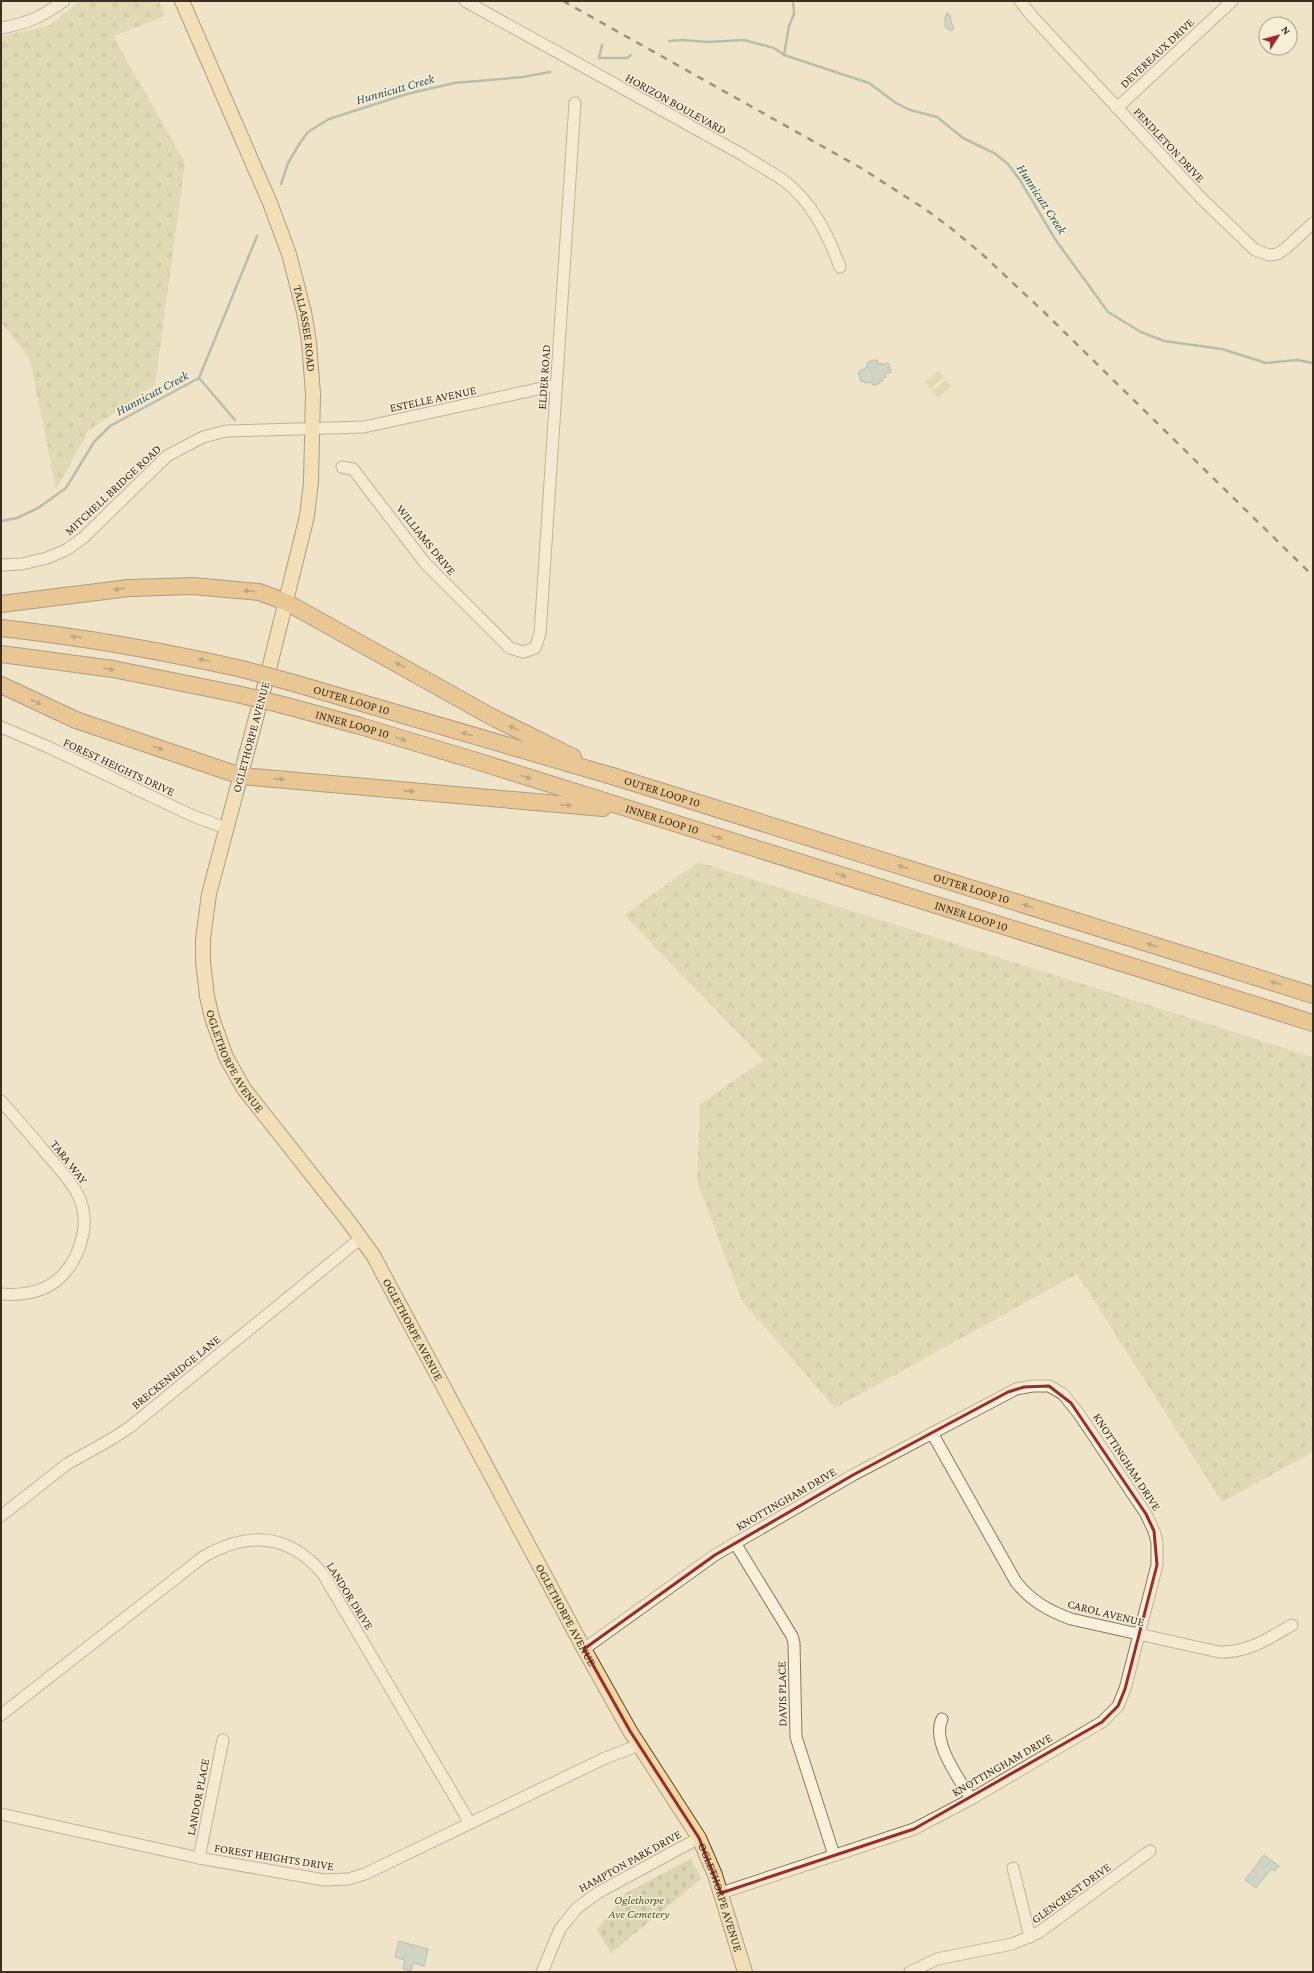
<svg xmlns="http://www.w3.org/2000/svg" width="1314" height="1973" font-family="'Crimson Pro',serif">
<style>
.forest{fill:url(#forest-firs)}
.cemetery{fill:url(#cemetery-stones)}
.pitch{fill:#c9cf9b}
.water{fill:#a9c4bc;stroke:#6f938a}
.lines{fill:none;stroke-linecap:round;stroke-linejoin:round}
.stream{stroke:#6f938a;stroke-width:2.5}
.minor-casing{stroke:#8d765c;stroke-width:13}
.major-casing{stroke:#5b4430;stroke-width:16}
.highway-casing{stroke:#5b4430;stroke-width:18}
.minor{stroke:#faf1dc;stroke-width:11}
.major{stroke:#f3d9a0;stroke-width:14}
.highway{stroke:#e0a458;stroke-width:16}
.rail{stroke:#3d2e20;stroke-width:2.5;stroke-dasharray:7 7;stroke-linecap:butt}
.highway-bridge-casing{stroke:#5b4430;stroke-width:18;stroke-linecap:butt}
.highway-bridge{stroke:#e0a458;stroke-width:16}
.oneway{fill:#7e5d36}
.marked{fill:none;stroke:#9e2a2b;stroke-width:3;stroke-linejoin:round}
.labels{text-anchor:middle;dominant-baseline:central;stroke-width:3;stroke-linejoin:round;paint-order:stroke}
.street-label{font-size:12px;fill:#3d2e20;stroke:#f7eed8}
.park-label{font-size:12px;font-style:italic;fill:#4d5a26;stroke:#f7eed8}
.water-label{font-size:13px;font-style:italic;fill:#2f5d5a;stroke:#f7eed8}
</style>
<defs>
<pattern id="forest-firs" width="22" height="20" patternUnits="userSpaceOnUse"><rect width="22" height="20" fill="#c9cf9b"/><path d="M5 1l3.5 6h-7zM16 11l3.5 6h-7z" fill="#aeb285"/></pattern>
<pattern id="cemetery-stones" width="16" height="16" patternUnits="userSpaceOnUse"><rect width="16" height="16" fill="#bfc49a"/><path d="M2 7V4a2 2 0 0 1 4 0v3zM10 15v-3a2 2 0 0 1 4 0v3z" fill="#9ca07d"/></pattern>
</defs>
<rect width="100%" height="100%" fill="#f0e4c8"/>
<g class="forest">
<path d="M 80,1 L 159,1 L 165,16 L 113,36 L 185,163 L 155,385 L 88,431 L 56,490 L 30,359 L 1,322 L 1,36 L 49,26 Z"/>
<path d="M 698,862 L 1313,1057 L 1313,1452 L 1222,1502 L 1077,1274 L 835,1408 L 742,1301 L 697,1181 L 700,1104 L 764,1060 L 624,915 Z"/>
</g>
<path class="cemetery" d="M 690,1859 L 702,1878 L 611,1953 L 597,1930 L 626,1893 Z"/>
<g class="pitch">
<path d="M 938,371 L 944,377 L 930,389 L 925,382 Z"/>
<path d="M 946,380 L 951,386 L 938,398 L 932,391 Z"/>
</g>
<g class="water">
<path d="M 947,13 L 950,15 L 951,22 L 954,29 L 951,31 L 945,27 L 945,18 Z"/>
<path d="M 873,360 L 877,360 L 878,364 L 882,363 L 882,365 L 888,363 L 891,372 L 885,374 L 886,377 L 882,378 L 883,381 L 876,385 L 873,385 L 871,382 L 865,383 L 864,381 L 861,382 L 858,372 L 867,367 L 867,363 Z"/>
<path d="M 1264,1855 L 1279,1866 L 1275,1871 L 1271,1869 L 1256,1888 L 1245,1880 Z"/>
<path d="M 399,1941 L 428,1949 L 424,1966 L 413,1963 L 411,1971 L 403,1969 L 405,1960 L 395,1957 Z"/>
</g>
<g class="lines">
<g class="stream">
<path d="M 669,41 L 683,40 L 707,42 L 744,40 L 774,48 L 784,55 L 869,83 L 896,103 L 910,110 L 937,117 L 963,138 L 994,153 L 1008,164 L 1020,180 L 1055,239 L 1108,312 L 1141,332 L 1164,341 L 1222,349 L 1266,363 L 1297,360 L 1313,363"/>
<path d="M 602,45 L 599,58 L 627,58 L 631,55"/>
<path d="M 784,55 L 789,26 L 794,14 L 793,1"/>
<path d="M 281,184 L 288,163 L 300,143 L 308,132 L 329,119 L 407,94 L 454,83 L 523,77 L 550,72"/>
<path d="M 199,378 L 235,420"/>
<path d="M 1,521 L 17,518 L 38,508 L 66,488 L 94,442 L 110,426 L 199,378 L 257,236"/>
</g>
<g class="minor-casing">
<g id="minor">
<path d="M 465,1 L 743,155 C 756,164 770,171 783,180 C 812,201 828,235 840,267"/>
<path d="M 1020,1 L 1031,15 L 1202,199 L 1255,250 L 1269,255 L 1277,254 L 1285,249 L 1313,223"/>
<path d="M 1,28 C 29,23 41,17 64,1"/>
<path d="M 1117,108 L 1232,1"/>
<path d="M 342,467 L 353,469 L 356,473 L 425,563 L 510,648 L 523,652 L 535,648 L 540,634 L 575,103"/>
<path d="M 1,565 L 22,564 L 47,558 L 66,550 L 83,538 L 167,456 L 203,437 L 226,431 L 364,427 L 556,385"/>
<path d="M 1,727 L 48,747 L 193,816 L 226,828"/>
<path d="M 1,1101 C 16,1118 31,1135 45,1152 C 67,1178 90,1198 83,1234 C 80,1248 76,1259 67,1270 C 51,1291 26,1296 1,1294"/>
<path d="M 932,1433 L 1016,1582 C 1031,1601 1049,1611 1071,1619 L 1219,1652 C 1247,1653 1268,1639 1292,1625"/>
<path d="M 1,1516 L 67,1464 L 110,1440 L 130,1427 L 361,1238"/>
<path d="M 735,1543 L 792,1636 L 794,1643 L 796,1737 L 834,1855"/>
<path d="M 584,1649 L 715,1555 L 853,1475 L 1016,1389 L 1032,1386 L 1049,1386 L 1063,1394 L 1079,1414 L 1146,1514 L 1154,1531 L 1157,1542 L 1157,1565 L 1125,1689 L 1118,1706 L 1102,1722 L 971,1799 L 914,1829 L 721,1893"/>
<path d="M 1,1715 L 203,1557 C 248,1531 289,1533 323,1574 L 470,1823"/>
<path d="M 942,1719 C 931,1742 959,1778 971,1799"/>
<path d="M 1,1814 L 199,1858 L 324,1880 L 348,1879 L 365,1874 L 603,1759 L 639,1745"/>
<path d="M 199,1858 L 223,1740"/>
<path d="M 1013,1868 L 1030,1937"/>
<path d="M 542,1972 L 560,1929 L 577,1908 L 599,1892 L 699,1838"/>
<path d="M 910,1972 L 937,1959 L 1012,1944 L 1038,1933 L 1150,1851"/>
</g>
</g>
<g class="major-casing">
<g id="major">
<path id="s1" d="M 182,1 L 270,203 L 289,254 L 304,312 L 309,342 L 313,394 L 311,482 L 307,516 L 268,673 L 209,894 L 203,939 L 203,962 L 207,996 L 212,1018 L 226,1057 L 244,1089 L 349,1222 L 373,1255 L 584,1649 L 630,1731 L 699,1838 L 715,1875 L 745,1972"/>
</g>
</g>
<g class="highway-casing">
<g id="highway">
<path d="M 1,604 L 129,588 L 193,586 L 259,592 L 286,602 L 492,717 L 573,757"/>
<path d="M 1,628 C 82,637 162,651 242,669"/>
<path d="M 1,654 L 113,669 L 237,694"/>
<path id="s2" d="M 290,682 L 612,776 L 1313,995"/>
<path d="M 1,685 L 76,720 L 241,776 L 603,808"/>
<path id="s3" d="M 283,705 L 360,726 L 470,759 L 1313,1023"/>
</g>
</g>
<use href="#minor" class="minor"/>
<use href="#major" class="major"/>
<use href="#highway" class="highway"/>
<path class="rail" d="M 563,1 L 861,168 L 925,209 L 952,229 L 982,254 L 1045,313 L 1313,576"/>
<g class="highway-bridge-casing">
<g id="highway-bridge">
<path d="M 242,669 L 290,682"/>
<path d="M 237,694 L 283,705"/>
</g>
</g>
<use href="#highway-bridge" class="highway-bridge"/>
</g>
<defs><path id="oneway-solid" d="M-6-.8H1V-3.2L6.5 0L1 3.2V.8H-6Z"/></defs>
<g class="oneway">
<use href="#oneway-solid" transform="translate(119 589) rotate(172)"/>
<use href="#oneway-solid" transform="translate(249 591) rotate(-175)"/>
<use href="#oneway-solid" transform="translate(76 637) rotate(-173)"/>
<use href="#oneway-solid" transform="translate(204 660) rotate(-168)"/>
<use href="#oneway-solid" transform="translate(400 665) rotate(-151)"/>
<use href="#oneway-solid" transform="translate(109 669) rotate(9)"/>
<use href="#oneway-solid" transform="translate(36 702) rotate(25)"/>
<use href="#oneway-solid" transform="translate(514 728) rotate(-154)"/>
<use href="#oneway-solid" transform="translate(467 734) rotate(-164)"/>
<use href="#oneway-solid" transform="translate(401 739) rotate(17)"/>
<use href="#oneway-solid" transform="translate(158 748) rotate(19)"/>
<use href="#oneway-solid" transform="translate(526 777) rotate(17)"/>
<use href="#oneway-solid" transform="translate(279 779) rotate(5)"/>
<use href="#oneway-solid" transform="translate(409 791) rotate(5)"/>
<use href="#oneway-solid" transform="translate(566 805) rotate(5)"/>
<use href="#oneway-solid" transform="translate(717 837) rotate(17)"/>
<use href="#oneway-solid" transform="translate(903 867) rotate(-163)"/>
<use href="#oneway-solid" transform="translate(841 875) rotate(17)"/>
<use href="#oneway-solid" transform="translate(1028 906) rotate(-163)"/>
<use href="#oneway-solid" transform="translate(1152 945) rotate(-163)"/>
<use href="#oneway-solid" transform="translate(1276 983) rotate(-163)"/>
</g>
<path d="M0 0H1314V1973H0ZM 1049,1386 L 1071,1403 L 1146,1514 L 1154,1531 L 1157,1565 L 1125,1689 L 1118,1706 L 1102,1722 L 914,1829 L 721,1893 L 699,1838 L 630,1731 L 584,1649 L 715,1555 L 853,1475 L 1008,1392 L 1024,1387 Z" fill="#f0e4c8" fill-opacity=".55" fill-rule="evenodd"/>
<path class="marked" d="M 1049,1386 L 1071,1403 L 1146,1514 L 1154,1531 L 1157,1565 L 1125,1689 L 1118,1706 L 1102,1722 L 914,1829 L 721,1893 L 699,1838 L 630,1731 L 584,1649 L 715,1555 L 853,1475 L 1008,1392 L 1024,1387 Z"/>
<g class="labels">
<g class="street-label">
<text transform="translate(1157 53) rotate(-43)">DEVEREAUX DRIVE</text>
<text transform="translate(676 104) rotate(29)">HORIZON BOULEVARD</text>
<text transform="translate(1169 145) rotate(47)">PENDLETON DRIVE</text>
<text stroke="none"><textPath href="#s1" startOffset="351">TALLASSEE ROAD</textPath></text>
<text transform="translate(544 377) rotate(-86)">ELDER ROAD</text>
<text transform="translate(433 399) rotate(-12)">ESTELLE AVENUE</text>
<text transform="translate(113 490) rotate(-43)">MITCHELL BRIDGE ROAD</text>
<text transform="translate(426 540) rotate(51)">WILLIAMS DRIVE</text>
<text stroke="none"><textPath href="#s2" startOffset="64">OUTER LOOP 10</textPath></text>
<text stroke="none"><textPath href="#s3" startOffset="72">INNER LOOP 10</textPath></text>
<text transform="translate(251 737) rotate(-75)">OGLETHORPE AVENUE</text>
<text transform="translate(119 767) rotate(25)">FOREST HEIGHTS DRIVE</text>
<text stroke="none"><textPath href="#s2" startOffset="388">OUTER LOOP 10</textPath></text>
<text stroke="none"><textPath href="#s3" startOffset="396">INNER LOOP 10</textPath></text>
<text stroke="none"><textPath href="#s2" startOffset="712">OUTER LOOP 10</textPath></text>
<text stroke="none"><textPath href="#s3" startOffset="720">INNER LOOP 10</textPath></text>
<text stroke="none"><textPath href="#s1" startOffset="1104">OGLETHORPE AVENUE</textPath></text>
<text transform="translate(69 1162) rotate(52)">TARA WAY</text>
<text stroke="none"><textPath href="#s1" startOffset="1428">OGLETHORPE AVENUE</textPath></text>
<text transform="translate(176 1372) rotate(-39)">BRECKENRIDGE LANE</text>
<text transform="translate(1127 1462) rotate(57)">KNOTTINGHAM DRIVE</text>
<text transform="translate(786 1499) rotate(-30)">KNOTTINGHAM DRIVE</text>
<text transform="translate(350 1596) rotate(58)">LANDOR DRIVE</text>
<text transform="translate(1106 1613) rotate(14)">CAROL AVENUE</text>
<text stroke="none"><textPath href="#s1" startOffset="1752">OGLETHORPE AVENUE</textPath></text>
<text transform="translate(782 1694) rotate(-91)">DAVIS PLACE</text>
<text transform="translate(1002 1765) rotate(-30)">KNOTTINGHAM DRIVE</text>
<text transform="translate(198 1797) rotate(-79)">LANDOR PLACE</text>
<text transform="translate(274 1857) rotate(9)">FOREST HEIGHTS DRIVE</text>
<text transform="translate(630 1861) rotate(-29)">HAMPTON PARK DRIVE</text>
<text transform="translate(1071 1893) rotate(-36)">GLENCREST DRIVE</text>
<text stroke="none"><textPath href="#s1" startOffset="2075">OGLETHORPE AVENUE</textPath></text>
</g>
<g class="park-label">
<text x="639" y="1900">Oglethorpe<tspan x="639" dy="14">Ave Cemetery</tspan></text>
</g>
<g class="water-label">
<text transform="translate(395 89) rotate(-16)">Hunnicutt Creek</text>
<text transform="translate(1042 199) rotate(57)">Hunnicutt Creek</text>
<text transform="translate(152 393) rotate(-28)">Hunnicutt Creek</text>
</g>
</g>
<rect width="1314" height="1973" fill="none" stroke="#3d2e20" stroke-width="4"/>
<g transform="translate(1278 36) rotate(54)"><circle r="19" fill="#f7eed8" stroke="#ada18e"/>
<path d="M0-3L7 15L0 10L-7 15Z" fill="#9e2a2b"/>
<text y="-6" font-size="11" font-weight="bold" text-anchor="middle" fill="#3d2e20">N</text>
</g>
</svg>
